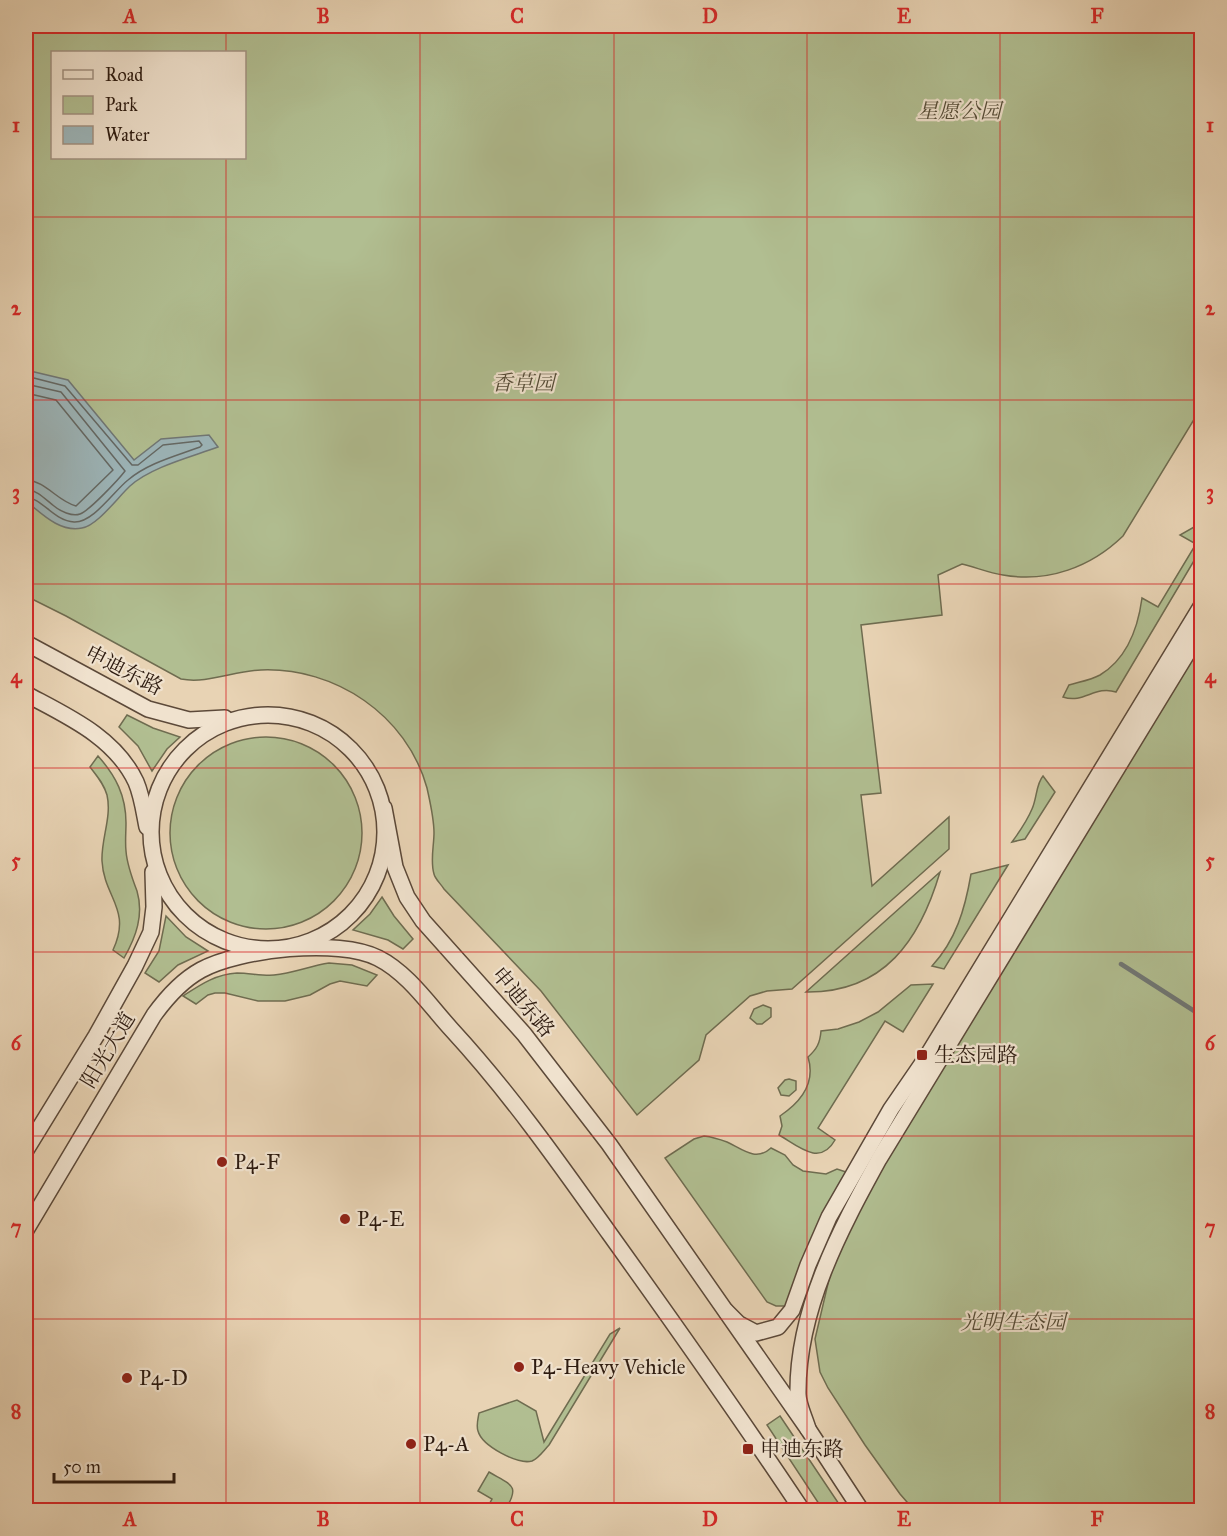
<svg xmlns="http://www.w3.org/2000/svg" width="1227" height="1536" font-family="'IM FELL Great Primer','Noto Serif SC',serif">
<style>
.green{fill:#b1be91;stroke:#6f6c50;stroke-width:1.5;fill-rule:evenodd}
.water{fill:#9cb5b9;stroke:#707775;stroke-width:1.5}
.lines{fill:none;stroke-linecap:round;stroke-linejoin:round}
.shore{stroke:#646864;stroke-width:1.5}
.stream{stroke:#707775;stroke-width:4.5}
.minor-casing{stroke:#5c4939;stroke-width:18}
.minor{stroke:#f0e2ce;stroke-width:15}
.grid{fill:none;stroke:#d62828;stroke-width:1.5;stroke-opacity:0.55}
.poi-dot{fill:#8f2418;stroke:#f0e2ce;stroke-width:2}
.labels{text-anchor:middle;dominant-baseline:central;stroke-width:4.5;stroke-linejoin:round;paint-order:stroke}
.park-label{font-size:21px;font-style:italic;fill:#554c37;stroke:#f0e2ce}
.street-label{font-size:21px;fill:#2d1b10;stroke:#f0e2ce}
.poi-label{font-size:21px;fill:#2d1b10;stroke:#f0e2ce;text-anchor:start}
.neatline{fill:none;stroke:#d62828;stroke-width:2}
.grid-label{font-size:20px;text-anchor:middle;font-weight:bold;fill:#d62828}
</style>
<rect width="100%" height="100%" fill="#e8d3b4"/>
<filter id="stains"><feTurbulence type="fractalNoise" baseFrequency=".00333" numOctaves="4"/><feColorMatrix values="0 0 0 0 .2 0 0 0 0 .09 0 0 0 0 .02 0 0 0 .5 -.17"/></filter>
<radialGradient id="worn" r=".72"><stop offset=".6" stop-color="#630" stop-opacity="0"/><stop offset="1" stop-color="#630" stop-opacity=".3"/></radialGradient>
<g class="green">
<path d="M 26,26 L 1201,26 L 1201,408 L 1123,536 C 1091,567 1048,583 1003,575 C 989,573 975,567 962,564 L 938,575 L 942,615 L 861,625 L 881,793 L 861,795 L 872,886 L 949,817 L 949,849 L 792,989 L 767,991 L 750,996 L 706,1035 L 699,1060 L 637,1115 L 541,991 L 444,889 C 441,884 435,879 434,874 C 430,861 434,846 434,833 C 434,818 430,802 427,788 C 407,715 335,667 261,670 C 234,671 207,684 181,679 L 66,616 L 26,596 ZM 52,52 L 244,52 L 244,158 L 52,158 Z"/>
<path d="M 1201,523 L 1201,549 L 1116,692 C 1095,685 1084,704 1063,697 L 1069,685 C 1079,682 1091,680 1100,675 C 1128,658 1138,628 1142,598 L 1158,607 L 1196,544 L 1180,535 Z"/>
<path d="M 1201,644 L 1201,1510 L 914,1510 L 900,1494 L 865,1445 L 828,1388 L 820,1372 L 815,1339 L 834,1258 L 866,1195 L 1028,924 Z"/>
<path d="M 127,715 L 153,728 L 180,737 L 167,749 L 152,771 L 138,746 L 119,727 Z"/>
<circle cx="266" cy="833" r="96"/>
<path d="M 98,756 C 116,776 126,796 126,823 C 126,832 125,842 126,851 C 127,865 132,878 137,891 C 144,915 136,937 124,958 L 113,950 C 132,909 104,898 102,861 C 101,839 112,817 107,795 C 104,784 97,776 90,767 Z"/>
<path d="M 1043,776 L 1055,792 L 1025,839 L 1012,842 C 1020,831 1027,821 1032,809 C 1037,798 1036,784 1043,776 Z"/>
<path d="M 1008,865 L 944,969 L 932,966 C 956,940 965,909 971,874 Z"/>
<path d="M 940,872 C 920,940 884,993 806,992 Z"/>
<path d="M 382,897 L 394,916 L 413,939 L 403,949 L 388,940 L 353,930 L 370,914 Z"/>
<path d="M 166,916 L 186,937 L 208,951 L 178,965 L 159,982 L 145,973 L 159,951 Z"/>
<path d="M 329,963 L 352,965 L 377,975 L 367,986 L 340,981 L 330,984 L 310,995 L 285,1001 L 258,1001 L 225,993 L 215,993 L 208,995 L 196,1004 L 183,996 C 200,985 216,974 237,973 C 250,973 262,976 274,975 C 293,973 310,966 329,963 Z"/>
<path d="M 933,984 L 903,1032 L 885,1021 L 818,1128 L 835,1140 C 820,1167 798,1146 779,1135 L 782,1126 L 780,1116 C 801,1102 816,1083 808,1057 C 817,1049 820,1043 821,1031 L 838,1029 L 859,1022 L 878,1012 L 911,985 Z"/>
<path d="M 763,1005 L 771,1008 L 771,1017 L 762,1024 L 757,1024 L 750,1018 L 754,1009 Z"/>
<path d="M 789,1079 L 796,1081 L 796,1090 L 789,1096 L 781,1095 L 778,1088 L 785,1080 Z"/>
<path d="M 704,1136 C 712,1137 719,1139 727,1142 C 742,1149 756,1162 771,1148 L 785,1155 L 793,1165 L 803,1171 L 826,1174 L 837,1169 L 849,1173 L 789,1306 L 776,1306 L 767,1302 L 665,1158 L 694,1139 Z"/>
<path d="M 620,1328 L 549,1445 C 544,1450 539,1458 532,1461 C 518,1465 482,1446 478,1431 C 476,1425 478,1419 479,1413 L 517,1400 L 536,1411 L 544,1442 L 610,1334 Z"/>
<path d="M 780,1416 L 843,1510 L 823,1510 L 767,1425 Z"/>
<path d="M 489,1472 C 511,1485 521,1485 505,1510 L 486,1510 L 492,1499 L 478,1491 Z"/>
</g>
<path class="water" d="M 26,370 L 68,380 L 134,460 L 161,439 L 209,435 L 218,447 C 191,457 151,467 130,486 C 118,497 97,526 82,528 C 60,533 41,513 26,501 Z"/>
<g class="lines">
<g class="shore">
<path d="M 26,376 L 65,386 L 132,465 L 138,465 L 163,445 L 199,441 L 202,445 L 200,447 C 176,456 148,463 128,480 C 114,491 93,523 74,522 C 54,521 42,498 26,497"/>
<path d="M 26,384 L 61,392 L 125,471 C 119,479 89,511 80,514 C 72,517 60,511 54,506 C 45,499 37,490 26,489"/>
<path d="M 26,393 L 56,400 L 113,470 L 76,506 C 57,501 46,481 26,480"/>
</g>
<path class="stream" d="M 1121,964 L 1202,1016"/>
<g class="minor-casing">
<g id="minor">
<path d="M 26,643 L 148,709 L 189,720 L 225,718"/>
<path d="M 26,694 C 67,716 115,737 136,782 C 142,796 144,812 147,827"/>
<circle cx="268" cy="832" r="117"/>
<path d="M 384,808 L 395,867 L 407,897 L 423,921 L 524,1034 L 609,1144 L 808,1429 L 861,1510"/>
<path d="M 26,1150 L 96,1036 L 135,966 L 151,932 L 154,907 L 153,872"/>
<path d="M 26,1230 L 154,1015 C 167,997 181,981 201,970 C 239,949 339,938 378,958 C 408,973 430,1006 452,1030 C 510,1093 560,1164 609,1233 C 675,1325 740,1417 802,1510"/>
<path d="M 726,1311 L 739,1324 L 756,1333 L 778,1327 L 792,1310 L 808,1265 L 829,1217 L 891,1109 L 926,1058 L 1202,605"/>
<path d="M 808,1429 C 805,1418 798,1405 798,1394 C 797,1310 840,1230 879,1159 L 1202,629"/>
</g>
</g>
<use href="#minor" class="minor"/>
</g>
<path class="grid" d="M 226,26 L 226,52M 420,26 L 420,1510M 614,26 L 614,1510M 807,26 L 807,1510M 1000,26 L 1000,1510M 226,158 L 226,1510M 26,217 L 1202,217M 26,400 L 1202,400M 26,584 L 1202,584M 26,768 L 1202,768M 26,952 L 1202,952M 26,1136 L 1202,1136M 26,1319 L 1202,1319"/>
<g class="poi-dot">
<rect x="916" y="1049" width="12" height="12" rx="3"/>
<circle cx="222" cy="1162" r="6"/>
<circle cx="345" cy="1219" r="6"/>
<circle cx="519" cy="1367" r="6"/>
<circle cx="127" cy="1378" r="6"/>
<circle cx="411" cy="1444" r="6"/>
<rect x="742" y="1443" width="12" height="12" rx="3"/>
</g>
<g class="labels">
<g class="park-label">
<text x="959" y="111">星愿公园</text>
<text x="523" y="383">香草园</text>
<text x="1013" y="1322">光明生态园</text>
</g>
<g class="street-label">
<text transform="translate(124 670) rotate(27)">申迪东路</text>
<text transform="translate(523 1002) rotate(50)">申迪东路</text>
<text transform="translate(108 1050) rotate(-59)">阳光大道</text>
</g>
<g class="poi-label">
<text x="934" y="1055">生态园路</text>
<text x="234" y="1162">P4-F</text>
<text x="357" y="1219">P4-E</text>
<text x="531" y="1367">P4-Heavy Vehicle</text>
<text x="139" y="1378">P4-D</text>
<text x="423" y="1444">P4-A</text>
<text x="760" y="1449">申迪东路</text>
</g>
</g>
<rect width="1227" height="1536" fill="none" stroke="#e8d3b4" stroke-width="66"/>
<rect x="51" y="51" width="195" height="108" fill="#f0e2ce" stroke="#a29282" stroke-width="1.5"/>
<rect x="63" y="70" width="30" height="9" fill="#f0e2ce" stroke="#a29282" stroke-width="1.5"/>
<text x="105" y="81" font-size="18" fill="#2d1b10">Road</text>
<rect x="63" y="96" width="30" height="18" fill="#b1be91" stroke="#a29282" stroke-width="1.5"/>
<text x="105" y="111" font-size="18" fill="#2d1b10">Park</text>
<rect x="63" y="126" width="30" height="18" fill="#9cb5b9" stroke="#a29282" stroke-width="1.5"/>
<text x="105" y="141" font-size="18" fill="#2d1b10">Water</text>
<path d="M54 1473v9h120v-9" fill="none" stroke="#2d1b10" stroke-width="3"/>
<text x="63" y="1473" font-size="18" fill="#2d1b10" stroke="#f0e2ce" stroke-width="4.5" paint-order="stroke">50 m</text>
<rect x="33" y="33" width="1161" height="1470" class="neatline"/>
<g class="grid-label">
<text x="130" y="23">A</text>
<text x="323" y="23">B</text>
<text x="517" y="23">C</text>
<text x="710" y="23">D</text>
<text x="904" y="23">E</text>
<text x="1097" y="23">F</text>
<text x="16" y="132">1</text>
<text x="1210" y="132">1</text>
<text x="16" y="315">2</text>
<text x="1210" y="315">2</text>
<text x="16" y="499">3</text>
<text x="1210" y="499">3</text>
<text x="16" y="683">4</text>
<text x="1210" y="683">4</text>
<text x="16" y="867">5</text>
<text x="1210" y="867">5</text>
<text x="16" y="1050">6</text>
<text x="1210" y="1050">6</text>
<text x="16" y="1234">7</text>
<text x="1210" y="1234">7</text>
<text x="16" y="1418">8</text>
<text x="1210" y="1418">8</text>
<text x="130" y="1526">A</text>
<text x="323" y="1526">B</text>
<text x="517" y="1526">C</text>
<text x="710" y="1526">D</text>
<text x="904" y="1526">E</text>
<text x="1097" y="1526">F</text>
</g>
<rect width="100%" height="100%" filter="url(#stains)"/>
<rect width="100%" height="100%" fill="url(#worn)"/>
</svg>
